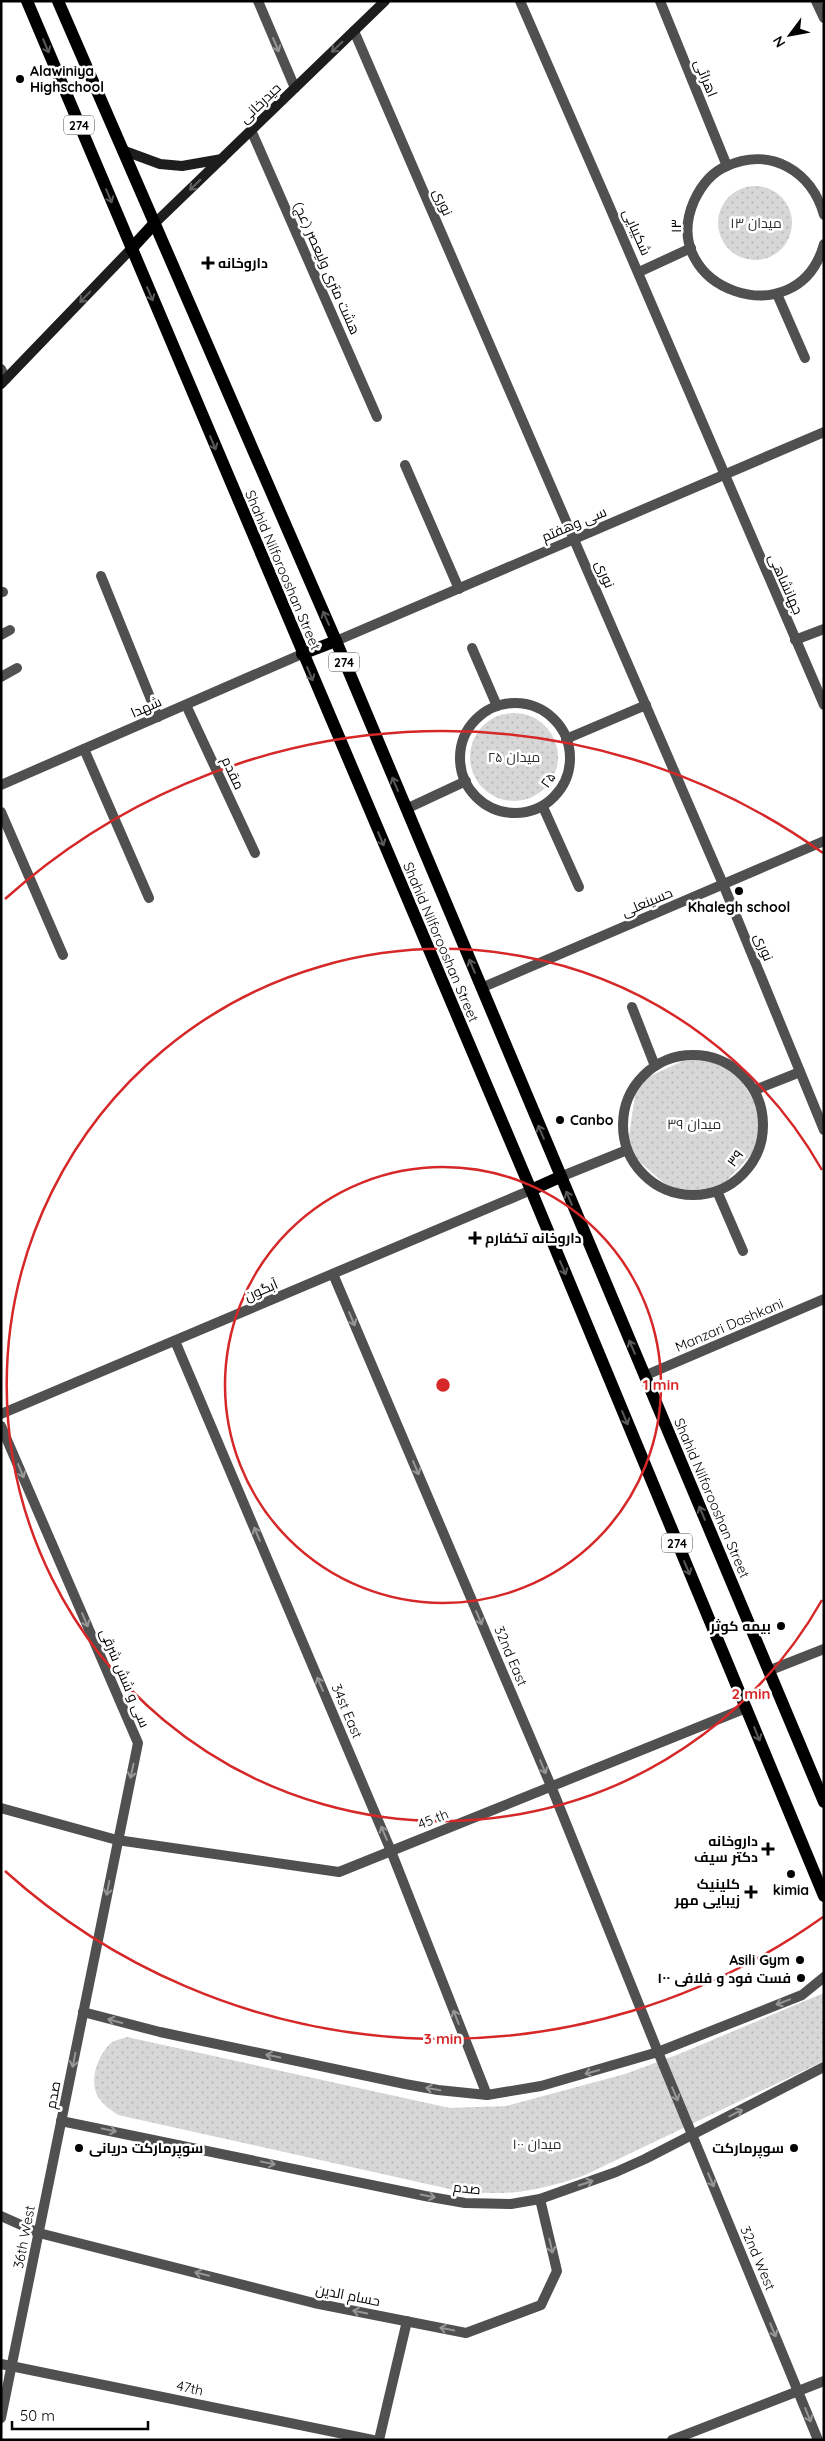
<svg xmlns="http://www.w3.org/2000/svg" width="825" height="2441" font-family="Quicksand,Cairo,sans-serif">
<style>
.grass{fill:url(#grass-dots)}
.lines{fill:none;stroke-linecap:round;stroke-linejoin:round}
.minor{stroke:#505050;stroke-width:10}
.secondary{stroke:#1d1d1d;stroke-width:10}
.primary{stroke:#000;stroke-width:12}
.oneway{stroke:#969696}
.oneway2{stroke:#595959}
.oneway3{stroke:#616161}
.ring{fill:none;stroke:#d62828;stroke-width:2.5}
.poi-dot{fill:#000;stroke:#fff;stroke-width:2}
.labels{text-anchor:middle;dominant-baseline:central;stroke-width:5;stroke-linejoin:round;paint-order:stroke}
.shield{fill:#fff;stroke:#4c4c4c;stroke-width:1}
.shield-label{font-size:12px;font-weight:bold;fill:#000}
.poi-label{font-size:14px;font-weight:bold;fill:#000;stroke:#fff;text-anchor:end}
.street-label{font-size:14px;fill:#000;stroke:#fff}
.park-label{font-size:14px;fill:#2e2e2e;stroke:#fff}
.centre{fill:#d62828;stroke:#fff;stroke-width:2.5}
.ring-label{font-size:15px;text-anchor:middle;font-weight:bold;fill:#d62828;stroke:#fff;stroke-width:5;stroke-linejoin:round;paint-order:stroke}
</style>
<defs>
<pattern id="grass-dots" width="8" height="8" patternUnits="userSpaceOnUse" patternTransform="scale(1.25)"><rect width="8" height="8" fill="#d7d7d7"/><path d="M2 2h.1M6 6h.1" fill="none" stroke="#b7b7b7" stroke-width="1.8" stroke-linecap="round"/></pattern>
</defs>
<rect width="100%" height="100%" fill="#fff"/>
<g class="grass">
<circle cx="755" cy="223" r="37"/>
<circle cx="514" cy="757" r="44"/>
<path d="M 696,1055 L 735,1070 L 760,1111 L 759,1146 L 717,1191 L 675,1193 L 627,1150 L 637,1082 Z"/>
<path d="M 824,1993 L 824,2061 L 585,2175 C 536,2192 506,2197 454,2190 L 118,2115 C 113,2111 106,2107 102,2102 C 87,2087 96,2058 109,2045 C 113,2040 122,2039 127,2037 L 450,2108 L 506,2106 L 625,2074 L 679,2054 Z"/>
</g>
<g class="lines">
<g class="minor">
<path d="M 258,1 L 295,88"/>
<path d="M 520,1 C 623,235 722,471 824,705"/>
<path d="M 660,1 L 727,166"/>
<path d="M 816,1 L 824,18"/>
<path d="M 354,31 L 723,884 L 824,1130"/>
<path d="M 251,130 L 377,417"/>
<path d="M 824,215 C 812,172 771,146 727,166 C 712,172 701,186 694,201 C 656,289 798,339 824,244"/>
<path d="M 639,272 L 691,248"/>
<path d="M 777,294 L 805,358"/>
<path d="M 1,369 L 6,379"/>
<path d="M 405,465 L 459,589"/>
<path d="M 101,576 L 158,717"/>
<path d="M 1,592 L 3,592"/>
<path d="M 1,635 L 10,630"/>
<path d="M 795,640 L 824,629"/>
<path d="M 336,641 L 824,432"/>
<path d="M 472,648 L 497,706"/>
<path d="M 1,677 L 17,668"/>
<circle cx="515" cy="758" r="55"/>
<path d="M 186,705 L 255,853"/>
<path d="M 566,739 L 646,705"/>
<path d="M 84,749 L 149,898"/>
<path d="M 1,785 L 302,654"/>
<path d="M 543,807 L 579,887"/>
<path d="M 406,809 L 466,781"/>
<path d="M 1,812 L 63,955"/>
<path d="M 481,988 L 824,841"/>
<path d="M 632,1007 L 655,1066"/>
<circle cx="693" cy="1125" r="70"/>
<path d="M 755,1090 L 800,1072"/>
<path d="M 560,1177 L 627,1150"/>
<path d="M 717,1191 L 743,1251"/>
<path d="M 333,1274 L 551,1786 L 658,2052 L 818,2440"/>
<path d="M 175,1341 L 391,1851 L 487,2095"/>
<path d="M 644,1376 L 824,1299"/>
<path d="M 1,1414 L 531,1190"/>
<path d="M 1,1426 L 138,1743 L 1,2418"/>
<path d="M 768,1671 L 824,1649"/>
<path d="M 1,1808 L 117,1840 L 339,1872 L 746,1708"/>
<path d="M 83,2012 L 160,2032 L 405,2084 L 438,2090 L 487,2095 L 541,2086 L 658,2052 L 802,1995 L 824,1977"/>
<path d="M 61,2121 L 425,2196 L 465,2203 L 511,2204 L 540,2199 L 616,2172 L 645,2159 L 824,2067"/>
<path d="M 1,2216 L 39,2233 L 314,2303 L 466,2333 L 541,2305 L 557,2271 L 540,2199"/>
<path d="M 1,2364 L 373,2440"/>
<path d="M 379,2440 L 407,2321"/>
<path d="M 672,2440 L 824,2381"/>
</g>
<g class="secondary">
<path d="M 122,150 L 160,164 L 182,166 L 222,159"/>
<path d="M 154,224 L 385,1"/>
<path d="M 1,384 L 131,249"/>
</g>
<g class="primary">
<path d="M 27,1 L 531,1190 L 824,1896"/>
<path d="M 58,1 L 336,641 L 824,1802"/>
<path d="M 131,249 L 154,224"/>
<path d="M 302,654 L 336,641"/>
<path d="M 531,1190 L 560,1177"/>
</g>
</g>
<defs><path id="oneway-shaft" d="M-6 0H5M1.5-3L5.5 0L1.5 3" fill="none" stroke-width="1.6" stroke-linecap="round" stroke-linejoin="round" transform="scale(1.25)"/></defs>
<g class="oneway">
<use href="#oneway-shaft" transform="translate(276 45) rotate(67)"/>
<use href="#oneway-shaft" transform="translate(352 1319) rotate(67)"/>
<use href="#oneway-shaft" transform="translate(416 1468) rotate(67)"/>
<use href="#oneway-shaft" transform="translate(21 1471) rotate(67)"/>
<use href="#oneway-shaft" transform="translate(257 1534) rotate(-113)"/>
<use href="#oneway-shaft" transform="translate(479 1618) rotate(67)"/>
<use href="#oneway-shaft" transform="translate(85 1620) rotate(67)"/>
<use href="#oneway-shaft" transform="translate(320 1684) rotate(-113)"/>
<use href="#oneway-shaft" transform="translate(543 1767) rotate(67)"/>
<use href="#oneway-shaft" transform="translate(132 1771) rotate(102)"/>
<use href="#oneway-shaft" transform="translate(384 1833) rotate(-113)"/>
<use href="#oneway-shaft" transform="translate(108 1888) rotate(101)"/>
<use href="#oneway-shaft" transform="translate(783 2002) rotate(159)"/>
<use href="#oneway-shaft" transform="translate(456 2017) rotate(-111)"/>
<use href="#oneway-shaft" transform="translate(115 2021) rotate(-165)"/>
<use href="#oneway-shaft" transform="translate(273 2056) rotate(-168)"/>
<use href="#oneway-shaft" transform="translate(74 2060) rotate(101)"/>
<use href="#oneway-shaft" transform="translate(592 2072) rotate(164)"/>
<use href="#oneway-shaft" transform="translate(433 2089) rotate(-170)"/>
<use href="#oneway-shaft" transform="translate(675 2094) rotate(67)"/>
<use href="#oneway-shaft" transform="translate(736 2113) rotate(-27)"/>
<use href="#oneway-shaft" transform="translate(109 2130) rotate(11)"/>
<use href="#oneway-shaft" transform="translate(268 2163) rotate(12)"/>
<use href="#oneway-shaft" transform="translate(711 2180) rotate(67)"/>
<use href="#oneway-shaft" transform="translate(586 2183) rotate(-19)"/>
<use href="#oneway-shaft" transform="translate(428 2196) rotate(11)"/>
<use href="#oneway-shaft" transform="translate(551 2246) rotate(77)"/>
<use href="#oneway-shaft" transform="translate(202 2274) rotate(-166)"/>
<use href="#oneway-shaft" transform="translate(360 2312) rotate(-169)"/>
<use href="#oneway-shaft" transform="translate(447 2329) rotate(-169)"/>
<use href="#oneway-shaft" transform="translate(773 2330) rotate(67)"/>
<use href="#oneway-shaft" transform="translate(808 2415) rotate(68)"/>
</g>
<g class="oneway2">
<use href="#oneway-shaft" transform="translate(46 46) rotate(67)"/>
<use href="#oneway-shaft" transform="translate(109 196) rotate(67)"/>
<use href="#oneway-shaft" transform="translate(150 294) rotate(67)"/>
<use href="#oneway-shaft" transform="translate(213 443) rotate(67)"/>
<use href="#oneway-shaft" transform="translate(326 618) rotate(-114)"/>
<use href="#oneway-shaft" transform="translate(310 674) rotate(67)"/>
<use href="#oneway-shaft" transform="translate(395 784) rotate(-113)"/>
<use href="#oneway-shaft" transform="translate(381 839) rotate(67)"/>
<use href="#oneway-shaft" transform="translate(472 966) rotate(-113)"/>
<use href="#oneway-shaft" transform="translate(541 1132) rotate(-113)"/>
<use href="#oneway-shaft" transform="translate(569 1198) rotate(-113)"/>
<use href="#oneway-shaft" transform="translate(563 1268) rotate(67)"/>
<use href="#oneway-shaft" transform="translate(632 1347) rotate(-113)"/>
<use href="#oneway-shaft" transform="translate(625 1418) rotate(67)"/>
<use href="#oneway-shaft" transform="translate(702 1513) rotate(-113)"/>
<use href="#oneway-shaft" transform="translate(687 1568) rotate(67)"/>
<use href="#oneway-shaft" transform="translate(757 1734) rotate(68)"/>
</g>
<g class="oneway3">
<use href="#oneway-shaft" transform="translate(337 47) rotate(136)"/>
<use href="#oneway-shaft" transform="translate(195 185) rotate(136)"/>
<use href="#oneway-shaft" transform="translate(85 297) rotate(134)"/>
</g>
<g class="ring">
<circle cx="443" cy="1385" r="218"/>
<path d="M822 1600A436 436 0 1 1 822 1170"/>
<path d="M823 1917A654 654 0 0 1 5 1871M5 899A654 654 0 0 1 823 853"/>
</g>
<g class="poi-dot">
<circle cx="20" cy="79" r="5"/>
<path d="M205.5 255.5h5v5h5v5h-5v5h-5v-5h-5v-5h5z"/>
<circle cx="739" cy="891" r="5"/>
<circle cx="560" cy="1120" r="5"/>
<path d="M472.5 1230.5h5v5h5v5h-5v5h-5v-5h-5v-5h5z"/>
<circle cx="781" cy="1626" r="5"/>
<path d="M765.5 1841.5h5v5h5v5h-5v5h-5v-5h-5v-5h5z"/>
<circle cx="791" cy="1874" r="5"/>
<path d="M748.5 1884.5h5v5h5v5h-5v5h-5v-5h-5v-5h5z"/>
<circle cx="800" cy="1960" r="5"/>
<circle cx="801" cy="1978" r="5"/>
<circle cx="79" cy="2148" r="5"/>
<circle cx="794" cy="2148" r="5"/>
</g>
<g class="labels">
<g class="shield">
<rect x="64" y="115.5" width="30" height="19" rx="4"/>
<rect x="329" y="652.5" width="30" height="19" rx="4"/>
<rect x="662" y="1533.5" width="30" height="19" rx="4"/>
</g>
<g class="shield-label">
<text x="79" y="125">274</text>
<text x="344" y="662">274</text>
<text x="677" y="1543">274</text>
</g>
<g class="poi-label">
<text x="30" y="71" text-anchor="start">Alawiniya<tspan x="30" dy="16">Highschool</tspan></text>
<text x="218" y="263" text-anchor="start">داروخانه</text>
<text x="739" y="907" text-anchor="middle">Khalegh school</text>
<text x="570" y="1120" text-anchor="start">Canbo</text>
<text x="485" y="1238" text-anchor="start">داروخانه تکفارم</text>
<text x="771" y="1626">بیمه کوثر</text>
<text x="758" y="1841">داروخانه<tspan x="758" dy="16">دکتر سیف</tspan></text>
<text x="740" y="1884">کلینیک<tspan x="740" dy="16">زیبایی مهر</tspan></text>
<text x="791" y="1890" text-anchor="middle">kimia</text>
<text x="790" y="1960">Asili Gym</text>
<text x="791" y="1978">فست فود و فلافی ۱۰۰</text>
<text x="89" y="2148" text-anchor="start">سوپرمارکت دریانی</text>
<text x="784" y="2148">سوپرمارکت</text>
</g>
<g class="street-label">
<text transform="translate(706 78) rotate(68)">اهرائی</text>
<text transform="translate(260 103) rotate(-44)">حیدرخانی</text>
<text transform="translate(443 202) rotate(66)">نوری</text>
<text transform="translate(676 226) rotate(-90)">۱۳</text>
<text transform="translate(637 232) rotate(66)">شکیبایی</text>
<text transform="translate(327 268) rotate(66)">هشت متری ولیعصر (عج)</text>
<text transform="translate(574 524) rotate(-23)">سی وهفتم</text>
<text transform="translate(283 570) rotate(67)">Shahid Nilforooshan Street</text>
<text transform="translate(605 574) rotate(67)">نوری</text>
<text transform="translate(786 584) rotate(66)">جهانشاهی</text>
<text transform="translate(146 707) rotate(-24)">شهدا</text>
<text transform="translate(233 773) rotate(65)">مقدم</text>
<text transform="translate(548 780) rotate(-55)">۲۵</text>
<text transform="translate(647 902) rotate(-23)">حسینعلی</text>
<text transform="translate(441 942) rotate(67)">Shahid Nilforooshan Street</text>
<text transform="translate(764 947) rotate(68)">نوری</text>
<text transform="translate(735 1158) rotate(-53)">۳۹</text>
<text transform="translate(261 1290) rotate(-23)">آبگون</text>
<text transform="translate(729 1325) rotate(-23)">Manzari Dashkani</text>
<text transform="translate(712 1498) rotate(67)">Shahid Nilforooshan Street</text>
<text transform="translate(511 1656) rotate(67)">32nd East</text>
<text transform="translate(125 1678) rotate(67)">سی و شش شرقی</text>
<text transform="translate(347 1711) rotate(67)">34st East</text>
<text transform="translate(433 1819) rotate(-22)">45 th</text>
<text transform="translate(53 2095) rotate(-79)">صدم</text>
<text transform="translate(467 2188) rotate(6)">صدم</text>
<text transform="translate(24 2237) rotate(-79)">36th West</text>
<text transform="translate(758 2258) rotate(67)">32nd West</text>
<text transform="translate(348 2295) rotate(11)">حسام الدین</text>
<text transform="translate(190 2388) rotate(12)">47th</text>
</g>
<g class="park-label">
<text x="756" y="223">میدان ۱۳</text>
<text x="514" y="757">میدان ۲۵</text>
<text x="694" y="1124">میدان ۳۹</text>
<text x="537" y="2144">میدان ۱۰۰</text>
</g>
</g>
<circle cx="443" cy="1385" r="8" class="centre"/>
<g class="ring-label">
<text x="661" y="1390">1 min</text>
<text x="751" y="1699">2 min</text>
<text x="443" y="2044">3 min</text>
</g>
<rect width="825" height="2441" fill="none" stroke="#000000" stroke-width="5"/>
<g transform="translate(790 35) rotate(238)" stroke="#ffffff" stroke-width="4" paint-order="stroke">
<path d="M0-4L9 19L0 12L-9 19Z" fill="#000000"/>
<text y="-8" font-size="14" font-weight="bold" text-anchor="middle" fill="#000000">N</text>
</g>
<path d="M12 2421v8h136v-8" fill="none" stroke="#000000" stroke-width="2.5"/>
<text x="20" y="2421" font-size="15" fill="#000000" stroke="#ffffff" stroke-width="4" paint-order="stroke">50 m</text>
</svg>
